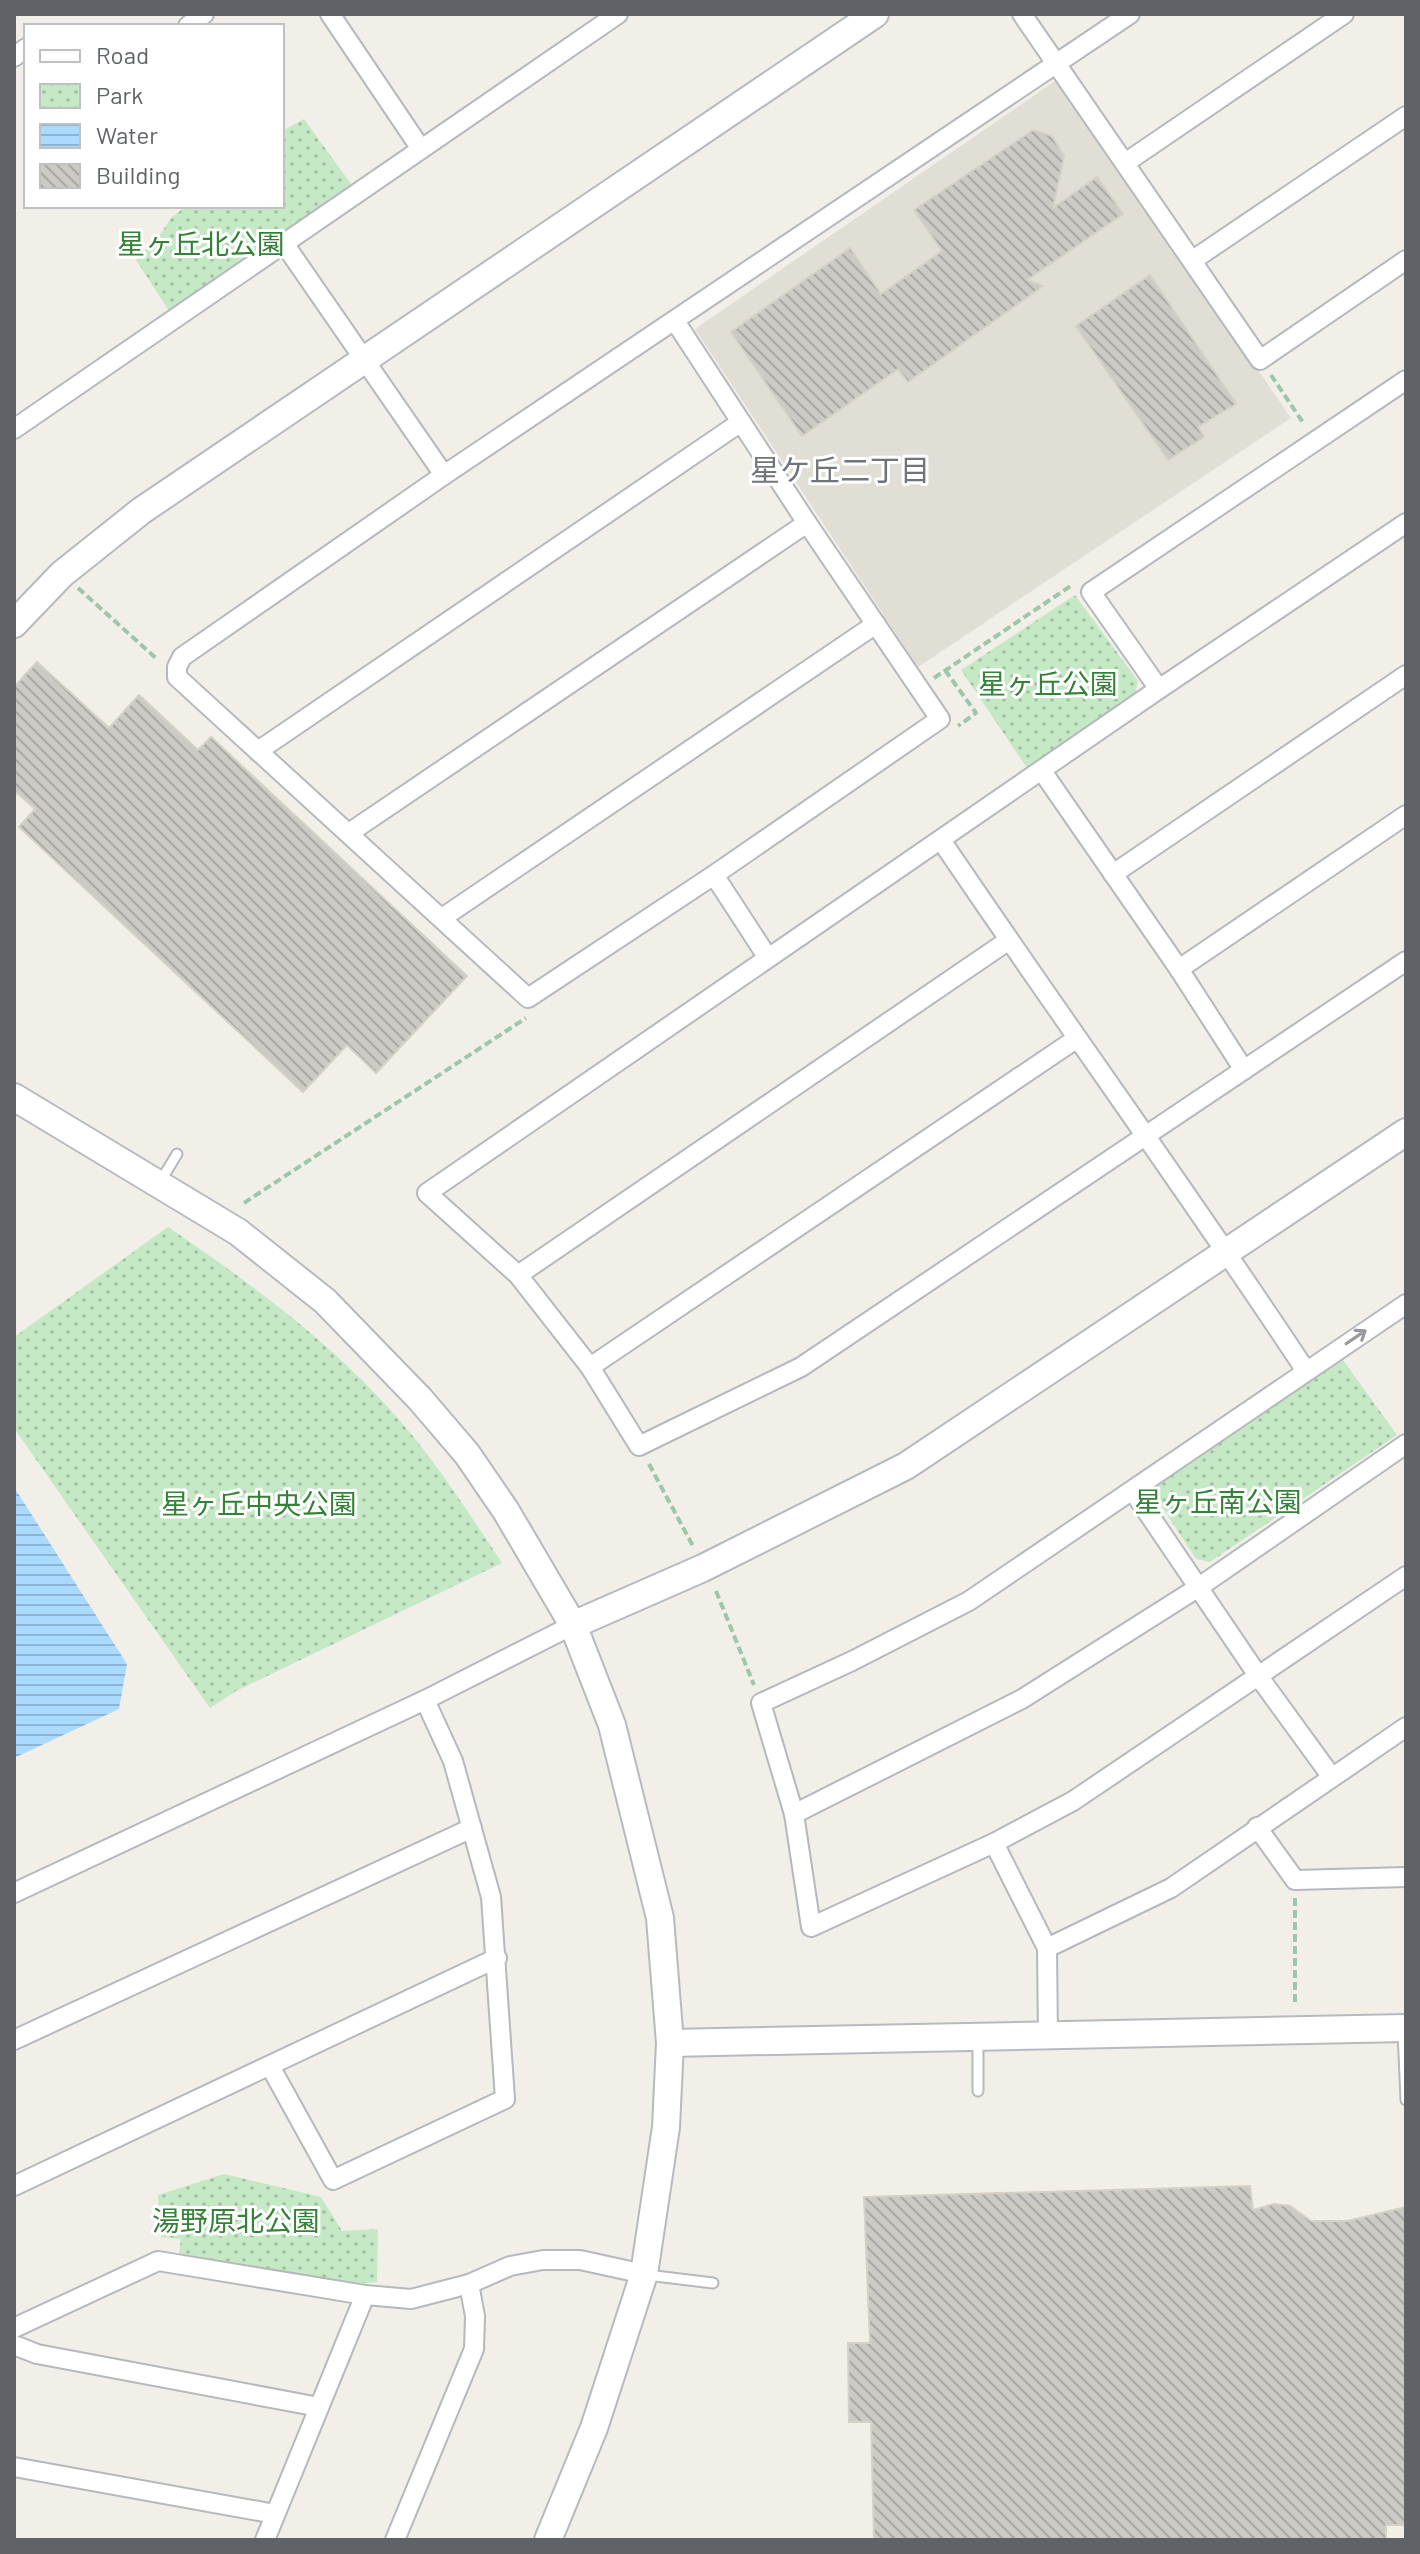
<svg xmlns="http://www.w3.org/2000/svg" width="1420" height="2554" font-family="Barlow,'Noto Sans JP',sans-serif">
<style>
.education{fill:#e1ded6}
.park{fill:url(#park-dots)}
.water{fill:url(#water-rules)}
.building{fill:url(#building-back-hatch);stroke:#d6d1c6;stroke-width:2}
.lines{fill:none;stroke-linecap:round;stroke-linejoin:round}
.lane-casing{stroke:#b5b8bc;stroke-width:13}
.street-casing{stroke:#b5b8bc;stroke-width:22}
.secondary-casing{stroke:#b6babf;stroke-width:30}
.path{stroke:#9cc7a9;stroke-width:4;stroke-dasharray:8 4;stroke-linecap:butt}
.lane{stroke:#fff;stroke-width:9}
.street{stroke:#fff;stroke-width:18}
.secondary{stroke:#fff;stroke-width:26}
.oneway{stroke:#979a9d}
.labels{text-anchor:middle;dominant-baseline:central;stroke-width:6;stroke-linejoin:round;paint-order:stroke}
.park-label{font-size:28px;fill:#348238;stroke:#fff}
.neighbourhood-label{font-size:30px;fill:#70757a;stroke:#fff}
</style>
<defs>
<pattern id="park-dots" width="8" height="8" patternUnits="userSpaceOnUse" patternTransform="scale(2)"><rect width="8" height="8" fill="#c5e8c5"/><path d="M2 2h.1M6 6h.1" fill="none" stroke="#a3c0a4" stroke-width="1.8" stroke-linecap="round"/></pattern>
<pattern id="water-rules" width="6" height="5" patternUnits="userSpaceOnUse" patternTransform="scale(2)"><rect width="6" height="5" fill="#aadaff"/><path d="M0 2.5h6" fill="none" stroke="#8eb4d2"/></pattern>
<pattern id="building-back-hatch" width="6" height="6" patternUnits="userSpaceOnUse" patternTransform="scale(2)"><rect width="6" height="6" fill="#cccac5"/><path d="M-1 5l2 2M0 0l6 6M5-1l2 2" fill="none" stroke="#a9a8a4"/></pattern>
</defs>
<rect width="100%" height="100%" fill="#f1efe8"/>
<path class="education" d="M 1058,79 L 1291,418 L 918,667 L 695,329 Z"/>
<g class="park">
<path d="M 304,119 L 351,184 L 169,311 L 136,260 L 162,232 L 171,218 L 186,206 L 282,206 L 282,131 Z"/>
<path d="M 1075,595 L 1138,681 L 1135,694 L 1027,768 L 961,670 Z"/>
<path d="M 168,1227 C 249,1282 329,1341 394,1414 C 435,1460 468,1512 502,1563 L 238,1690 L 210,1708 L 14,1428 L 14,1337 Z"/>
<path d="M 1343,1360 L 1397,1435 L 1210,1562 L 1196,1559 L 1155,1496 L 1156,1486 Z"/>
<path d="M 224,2174 L 321,2197 L 342,2231 L 378,2229 L 377,2282 L 356,2284 L 179,2254 L 181,2239 L 161,2237 L 158,2195 Z"/>
</g>
<path class="water" d="M 14,1487 L 127,1664 L 119,1709 L 14,1758 Z"/>
<g class="building">
<path d="M 1033,130 L 1052,136 L 1064,156 L 1053,208 L 1097,177 L 1123,214 L 1027,280 L 1043,286 L 908,382 L 898,369 L 802,436 L 731,332 L 850,248 L 881,294 L 942,251 L 914,210 Z"/>
<path d="M 1150,275 L 1236,404 L 1198,427 L 1204,437 L 1168,460 L 1076,326 Z"/>
<path d="M 37,662 L 109,728 L 139,695 L 198,750 L 211,737 L 467,976 L 376,1073 L 347,1045 L 303,1092 L 19,827 L 35,809 L 14,790 L 14,687 Z"/>
<path d="M 1250,2186 L 1253,2210 L 1274,2204 L 1290,2206 L 1311,2221 L 1347,2221 L 1406,2207 L 1406,2525 L 1386,2525 L 1386,2540 L 874,2540 L 871,2422 L 849,2422 L 848,2343 L 870,2343 L 864,2197 Z"/>
</g>
<g class="lines">
<g class="lane-casing">
<g id="lane">
<path d="M 160,1182 L 177,1154"/>
<path d="M 1403,2032 L 1406,2100"/>
<path d="M 978,2091 L 978,2039"/>
<path d="M 647,2275 L 713,2283"/>
</g>
</g>
<g class="street-casing">
<g id="street">
<path d="M 330,14 L 421,149"/>
<path d="M 1022,14 L 1260,360 L 1406,260"/>
<path d="M 188,26 L 204,14"/>
<path d="M 14,57 L 26,48"/>
<path d="M 1125,163 L 1344,14"/>
<path d="M 283,242 L 444,475"/>
<path d="M 1193,260 L 1406,116"/>
<path d="M 675,321 L 807,523 L 940,719 L 714,875 L 528,998 L 177,677 L 177,667 L 182,657 L 444,475 L 1130,14"/>
<path d="M 14,429 L 618,14"/>
<path d="M 1406,523 L 1159,689 L 427,1193 L 518,1275 L 590,1367 L 639,1446 L 801,1367 L 1406,961"/>
<path d="M 1159,689 L 1091,592 L 1406,380"/>
<path d="M 258,751 L 741,422"/>
<path d="M 1042,771 L 1179,969 L 1244,1070"/>
<path d="M 349,833 L 807,523"/>
<path d="M 941,840 C 1061,1018 1188,1192 1306,1371"/>
<path d="M 1113,874 L 1406,675"/>
<path d="M 714,875 L 768,958"/>
<path d="M 442,918 L 876,624"/>
<path d="M 1179,969 L 1406,815"/>
<path d="M 518,1275 L 1009,940"/>
<path d="M 1406,1304 L 969,1601 L 852,1661 L 761,1703 L 794,1814 L 811,1927 L 994,1843 L 1073,1801 L 1406,1576"/>
<path d="M 590,1367 L 1076,1039"/>
<path d="M 1133,1491 L 1259,1677 L 1331,1776"/>
<path d="M 794,1814 L 1022,1699 L 1199,1587 L 1406,1444"/>
<path d="M 1257,1827 L 1295,1880 L 1406,1877"/>
<path d="M 994,1843 L 1047,1948 L 1048,2038"/>
<path d="M 14,1893 L 425,1700 L 573,1625"/>
<path d="M 1047,1948 L 1171,1888 L 1406,1727"/>
<path d="M 14,2040 L 472,1828"/>
<path d="M 270,2066 L 333,2180 L 505,2099 L 491,1897 L 453,1761 L 425,1700"/>
<path d="M 14,2186 L 497,1958"/>
<path d="M 14,2328 L 158,2261 L 365,2295 L 411,2299 L 469,2284 L 510,2266 L 543,2260 L 580,2260 L 644,2274"/>
<path d="M 14,2345 L 37,2354 L 319,2407"/>
<path d="M 14,2467 L 275,2514"/>
<path d="M 265,2540 L 365,2295"/>
<path d="M 395,2540 L 474,2349 L 475,2316 L 469,2284"/>
</g>
</g>
<g class="secondary-casing">
<g id="secondary">
<path d="M 14,624 L 62,574 L 141,511 L 875,14"/>
<path d="M 14,1097 L 238,1232 L 325,1301 L 420,1399 L 467,1454 L 506,1511 L 573,1625 L 612,1725 L 660,1918 L 670,2043 L 666,2127 L 644,2274 L 594,2428 L 548,2540"/>
<path d="M 573,1625 L 703,1568 L 906,1466 L 1406,1132"/>
<path d="M 670,2043 L 1406,2028"/>
</g>
</g>
<g class="path">
<path d="M 1271,375 L 1304,424"/>
<path d="M 78,588 L 158,660"/>
<path d="M 945,670 L 976,713 L 958,726"/>
<path d="M 934,678 L 1072,585"/>
<path d="M 244,1203 L 526,1018"/>
<path d="M 649,1464 L 694,1548"/>
<path d="M 716,1591 L 754,1685"/>
<path d="M 1295,1898 L 1295,2003"/>
</g>
<use href="#lane" class="lane"/>
<use href="#street" class="street"/>
<use href="#secondary" class="secondary"/>
</g>
<defs><path id="oneway-shaft" d="M-6 0H5M1.5-3L5.5 0L1.5 3" fill="none" stroke-width="1.6" stroke-linecap="round" stroke-linejoin="round" transform="scale(2)"/></defs>
<use class="oneway" href="#oneway-shaft" transform="translate(1356 1337) rotate(-34)"/>
<g class="labels">
<g class="park-label">
<text x="201" y="243">星ヶ丘北公園</text>
<text x="1048" y="683">星ヶ丘公園</text>
<text x="1218" y="1501">星ヶ丘南公園</text>
<text x="259" y="1503">星ヶ丘中央公園</text>
<text x="236" y="2220">湯野原北公園</text>
</g>
<g class="neighbourhood-label">
<text x="840" y="469">星ケ丘二丁目</text>
</g>
</g>
<rect width="1420" height="2554" fill="none" stroke="#5f6368" stroke-width="32"/>
<rect x="24" y="24" width="260" height="184" fill="#ffffff" stroke="#bfc1c3" stroke-width="2"/>
<rect x="40" y="50" width="40" height="12" fill="#ffffff" stroke="#bfc1c3" stroke-width="2"/>
<text x="96" y="64" font-size="24" fill="#5f6368">Road</text>
<rect x="40" y="84" width="40" height="24" fill="url(#park-dots)" stroke="#bfc1c3" stroke-width="2"/>
<text x="96" y="104" font-size="24" fill="#5f6368">Park</text>
<rect x="40" y="124" width="40" height="24" fill="url(#water-rules)" stroke="#bfc1c3" stroke-width="2"/>
<text x="96" y="144" font-size="24" fill="#5f6368">Water</text>
<rect x="40" y="164" width="40" height="24" fill="url(#building-back-hatch)" stroke="#bfc1c3" stroke-width="2"/>
<text x="96" y="184" font-size="24" fill="#5f6368">Building</text>
</svg>
